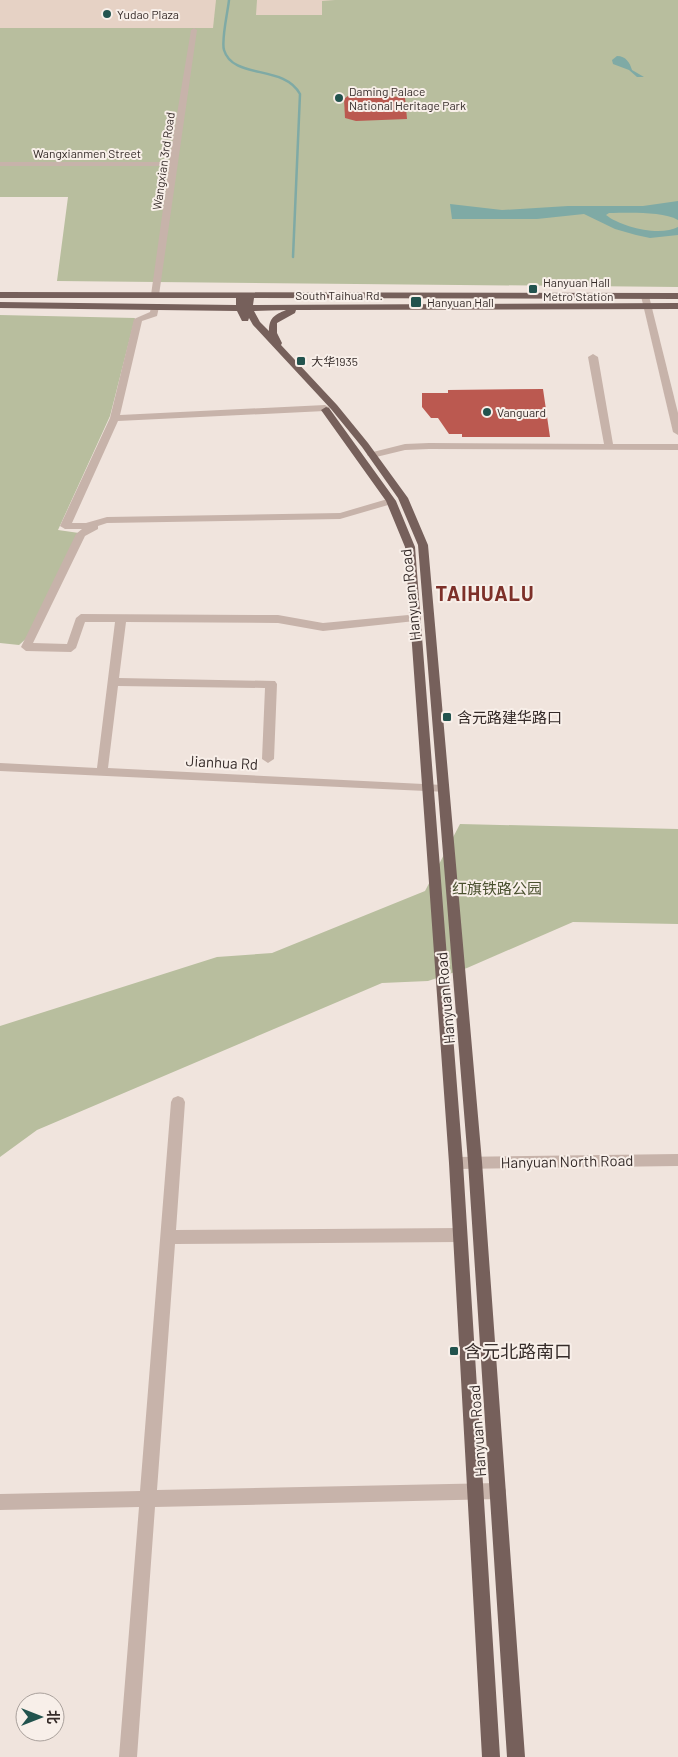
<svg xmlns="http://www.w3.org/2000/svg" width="678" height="1757" font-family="Barlow,'Noto Sans SC',sans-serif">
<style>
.green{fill:#b8be9e}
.plaza{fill:#e6d2c5}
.water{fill:#7faaa5}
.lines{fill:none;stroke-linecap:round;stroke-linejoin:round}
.stream{stroke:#7faaa5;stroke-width:2.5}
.building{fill:#bb5950}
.minor{fill:#c7b3aa;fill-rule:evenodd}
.major{fill:#76605b;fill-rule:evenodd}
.poi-dot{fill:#22534e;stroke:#f8efe9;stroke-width:2}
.labels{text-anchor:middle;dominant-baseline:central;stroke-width:4;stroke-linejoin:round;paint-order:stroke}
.far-poi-label{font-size:12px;fill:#352b29;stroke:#f8efe9;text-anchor:start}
.far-street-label{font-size:12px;fill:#352b29;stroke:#f8efe9}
.street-label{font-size:15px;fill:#352b29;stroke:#f8efe9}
.poi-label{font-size:15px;fill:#352b29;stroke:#f8efe9;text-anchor:start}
.park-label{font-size:15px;fill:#4a512f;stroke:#f8efe9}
.near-poi-label{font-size:18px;fill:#352b29;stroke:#f8efe9;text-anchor:start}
.district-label{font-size:20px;font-weight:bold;letter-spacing:1px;fill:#7d3029;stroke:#f8efe9}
</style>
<rect width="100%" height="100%" fill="#f0e4dd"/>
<g class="green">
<path d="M 0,0 L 678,0 L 678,287 L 57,281 L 68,197 L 0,197 Z"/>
<path d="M 0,315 L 135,318 L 110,416 L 58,530 L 79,533 L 29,636 L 19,645 L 0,643 Z"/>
<path d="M 460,824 L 678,829 L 678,924 L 573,922 L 467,968 L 428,981 L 382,983 L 37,1130 L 0,1157 L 0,1026 L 217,957 L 272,953 L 425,891 Z"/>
</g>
<g class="plaza">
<path d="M 0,0 L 216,0 L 213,28 L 0,28 Z"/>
<path d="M 257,0 L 335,0 L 322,1 L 322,15 L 256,15 Z"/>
</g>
<g class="water">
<path d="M 617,56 C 626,56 630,63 632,70 L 644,77 L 637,77 L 629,70 L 613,64 L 612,60 Z"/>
<path d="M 678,201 L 678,220 C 662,211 628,213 609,213 L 606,215 C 621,227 660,237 678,227 L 678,235 L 650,238 L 636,235 L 615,229 L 584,214 L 537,219 L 452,219 L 450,204 L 502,210 L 568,206 L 643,206 Z"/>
</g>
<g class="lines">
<path class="stream" d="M 229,0 C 228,11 221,40 224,50 C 233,80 284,64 300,94 L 293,257"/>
</g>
<g class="building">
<path d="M 349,95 L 405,97 L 407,119 L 356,121 L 345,118 L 344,99 Z"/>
<path d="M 543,389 L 550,437 L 462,437 L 462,434 L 449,434 L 438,418 L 431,418 L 422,407 L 422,393 L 448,393 L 448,390 Z"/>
</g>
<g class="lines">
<g class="minor">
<path d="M 194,28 L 197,30 L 159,295 L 155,298 L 151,295 L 169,166 L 0,166 L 0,162 L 169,162 L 191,30 Z"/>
<path d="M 645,293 L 649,296 L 678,413 L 678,435 L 673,432 L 641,296 Z"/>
<path d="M 155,304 L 159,307 L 157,316 L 142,321 L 120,415 L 325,405 L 330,408 L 325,411 L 118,421 L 72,523 L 86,523 L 107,517 L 340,513 L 391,498 L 396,501 L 395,503 L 340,519 L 107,523 L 98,526 L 98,529 L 85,536 L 33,643 L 67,644 L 76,618 L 81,614 L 278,615 L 323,623 L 419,614 L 420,617 L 415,621 L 323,631 L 278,623 L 126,622 L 119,678 L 275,681 L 277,684 L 274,759 L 268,763 L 262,759 L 265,688 L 118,686 L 108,768 L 443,785 L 447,786 L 449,789 L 447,792 L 0,771 L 0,763 L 97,768 L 115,622 L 85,622 L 76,648 L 71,652 L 26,651 L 21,647 L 76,534 L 82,529 L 65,529 L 60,526 L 110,418 L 134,319 L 150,312 L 151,307 Z"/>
<path d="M 593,354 L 598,357 L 613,444 L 678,444 L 678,450 L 429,449 L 405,450 L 372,458 L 367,455 L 369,453 L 405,444 L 429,443 L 604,444 L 588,357 Z"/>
<path d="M 178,1096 L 183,1098 L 185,1102 L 176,1230 L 460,1228 L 465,1230 L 467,1235 L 465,1240 L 460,1242 L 175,1244 L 157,1490 L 498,1483 L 504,1485 L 506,1491 L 504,1497 L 498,1499 L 155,1507 L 137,1757 L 119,1757 L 139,1507 L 0,1510 L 0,1494 L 140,1491 L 171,1102 L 173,1098 Z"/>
<path d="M 678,1154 L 678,1166 L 456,1169 L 451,1167 L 449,1163 L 451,1159 L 456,1157 Z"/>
</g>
<g class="major">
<path d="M 0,292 L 678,293 L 678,299 L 254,298 L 253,305 L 678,303 L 678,309 L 296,310 L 295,313 L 277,323 L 277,333 L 282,343 L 281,345 L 337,405 L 368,443 L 408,498 L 428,545 L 482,1162 L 525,1757 L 507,1757 L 468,1162 L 418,545 L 398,498 L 362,447 L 331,409 L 253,325 L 249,318 L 248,321 L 242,321 L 237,311 L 0,308 L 0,302 L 236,305 L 236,298 L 0,298 ZM 286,310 C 274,315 269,318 269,331 L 260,322 L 254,311 Z"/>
<path d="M 326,407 L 329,408 L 396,501 L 415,547 L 463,1163 L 500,1757 L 482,1757 L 449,1163 L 405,547 L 386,501 L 321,410 Z"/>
</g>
</g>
<g class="poi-dot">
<circle cx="107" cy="14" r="5"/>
<circle cx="339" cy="98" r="5"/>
<rect x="528" y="284" width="10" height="10" rx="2.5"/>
<rect x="410" y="296" width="12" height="12" rx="2.5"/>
<rect x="296" y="356" width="10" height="10" rx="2.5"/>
<circle cx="487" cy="412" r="5"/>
<rect x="442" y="712" width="10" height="10" rx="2.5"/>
<rect x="449" y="1346" width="10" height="10" rx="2.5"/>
</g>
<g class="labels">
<g class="far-poi-label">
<text x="117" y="14">Yudao Plaza</text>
<text x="349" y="91">Daming Palace<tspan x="349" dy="14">National Heritage Park</tspan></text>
<text x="543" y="282">Hanyuan Hall<tspan x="543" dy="14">Metro Station</tspan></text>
<text x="427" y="302">Hanyuan Hall</text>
<text x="311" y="361">大华1935</text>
<text x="497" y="412">Vanguard</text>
</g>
<g class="far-street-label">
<text x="87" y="153">Wangxianmen Street</text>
<text transform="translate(163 161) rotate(-82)">Wangxian 3rd Road</text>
<text x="339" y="295">South Taihua Rd.</text>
</g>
<g class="street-label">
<text transform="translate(410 595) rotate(-96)">Hanyuan Road</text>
<text transform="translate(222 762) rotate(3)">Jianhua Rd</text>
<text transform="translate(445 998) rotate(-95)">Hanyuan Road</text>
<text transform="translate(567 1161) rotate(-1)">Hanyuan North Road</text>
<text transform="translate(477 1431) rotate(-94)">Hanyuan Road</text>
</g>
<g class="poi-label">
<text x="457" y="717">含元路建华路口</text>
</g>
<g class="park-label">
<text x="497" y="888">红旗铁路公园</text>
</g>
<g class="near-poi-label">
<text x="464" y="1351">含元北路南口</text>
</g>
<g class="district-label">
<text x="485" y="593">TAIHUALU</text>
</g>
</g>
<g transform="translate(40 1717) rotate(90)"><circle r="24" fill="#f8efe9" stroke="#aaa19c"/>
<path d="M0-4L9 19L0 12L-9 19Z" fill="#22534e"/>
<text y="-8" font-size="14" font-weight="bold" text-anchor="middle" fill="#352b29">北</text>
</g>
</svg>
